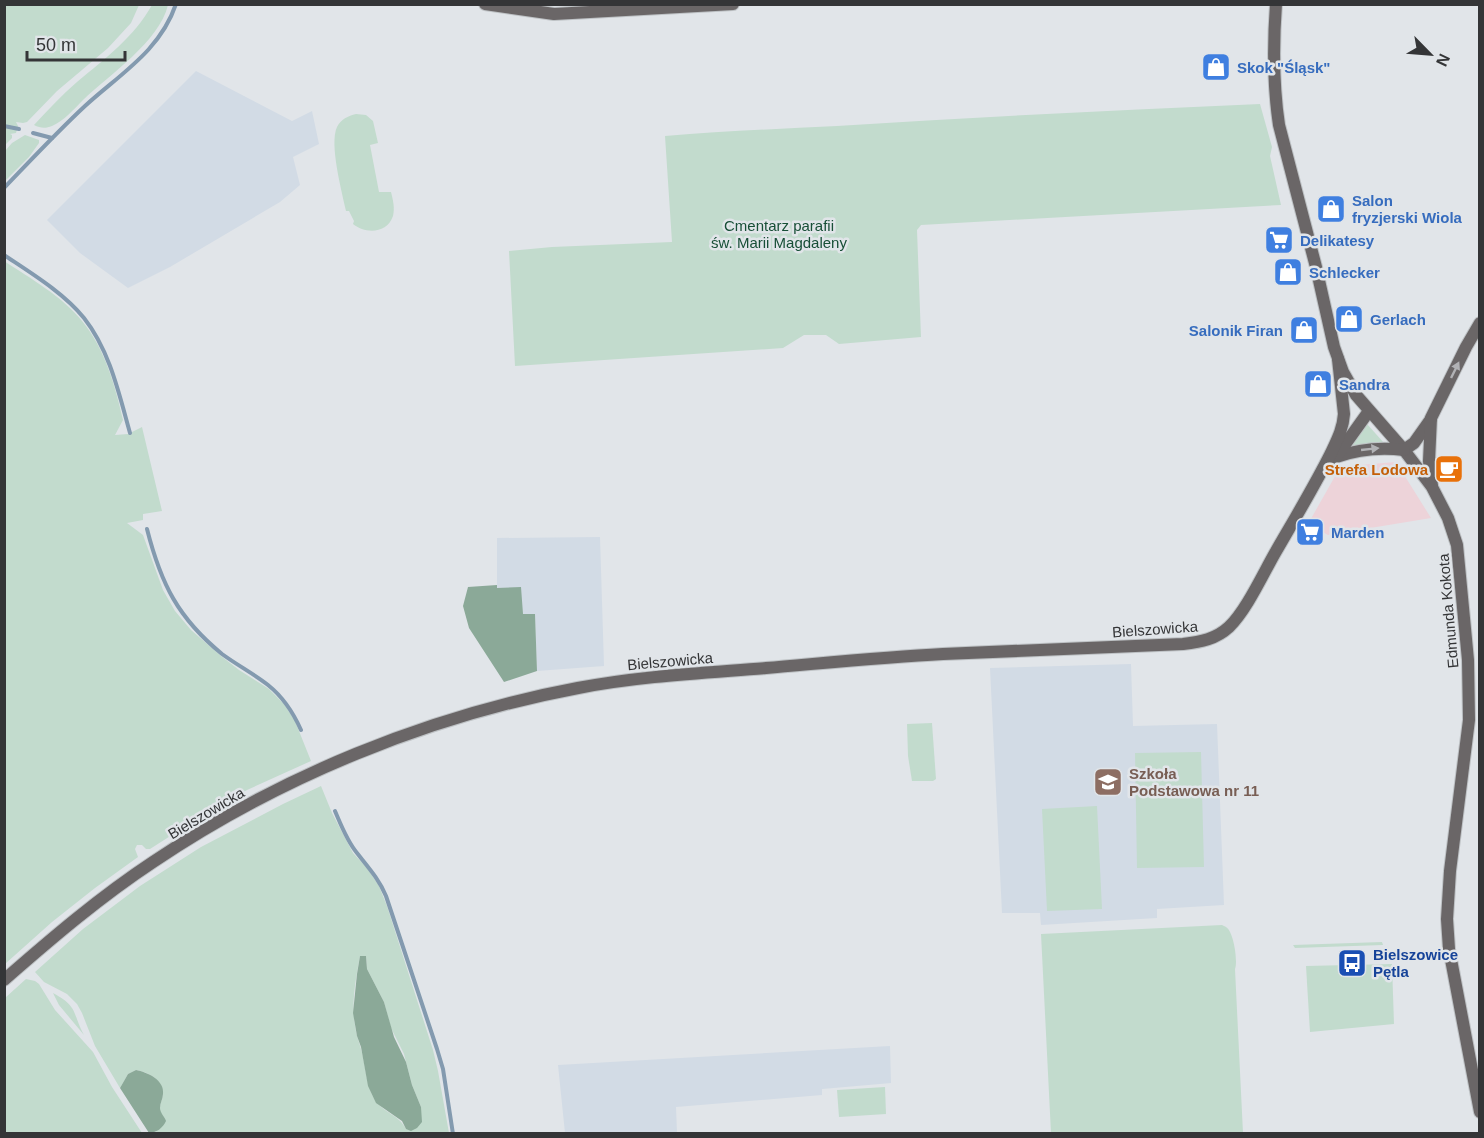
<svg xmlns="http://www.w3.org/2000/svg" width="1484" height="1138" font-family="Arial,sans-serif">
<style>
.commercial{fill:#edd3d9}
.built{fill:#d2dbe5}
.green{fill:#c2dbcd;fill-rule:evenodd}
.forest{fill:#8ba998}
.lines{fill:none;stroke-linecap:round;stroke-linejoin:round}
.stream{stroke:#839aaf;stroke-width:4}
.secondary-casing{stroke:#bec2c5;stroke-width:14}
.secondary{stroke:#6a6667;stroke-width:12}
.oneway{fill:#b1b2b5}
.labels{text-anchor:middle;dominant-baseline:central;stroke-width:5;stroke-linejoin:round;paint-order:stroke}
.shop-label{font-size:15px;font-weight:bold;fill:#366cbe;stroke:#e1e5e9;text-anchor:start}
.park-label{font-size:15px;fill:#184f37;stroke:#e1e5e9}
.food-label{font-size:15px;font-weight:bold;fill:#c56008;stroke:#e1e5e9;text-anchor:end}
.street-label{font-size:15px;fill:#343537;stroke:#e1e5e9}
.education-label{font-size:15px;font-weight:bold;fill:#785e54;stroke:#e1e5e9;text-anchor:start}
.transit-label{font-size:15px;font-weight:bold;fill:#164399;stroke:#e1e5e9;text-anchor:start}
</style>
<rect width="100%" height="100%" fill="#e1e5e9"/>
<path class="commercial" d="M 1396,462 L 1431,518 L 1328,535 L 1308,524 L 1338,471 L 1346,466 Z"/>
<g class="built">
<path d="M 196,71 L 292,121 L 312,111 L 319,144 L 293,157 L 300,185 L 280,202 L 170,267 L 128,288 L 80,253 L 47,220 Z"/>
<path d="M 600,537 L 604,666 L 537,671 L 535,614 L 522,615 L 497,588 L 497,538 Z"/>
<path d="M 1131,664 L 1133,726 L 1217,724 L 1224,905 L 1157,909 L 1157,918 L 1041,925 L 1040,913 L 1002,913 L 990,668 Z"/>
<path d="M 890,1046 L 891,1083 L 822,1089 L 822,1095 L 676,1107 L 677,1133 L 565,1133 L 558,1065 Z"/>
</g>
<g class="green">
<path d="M 4,5 L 139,5 L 131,23 L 108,48 L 57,91 L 27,122 L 23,123 L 16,122 L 18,126 L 16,133 L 10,134 L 12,135 L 12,138 L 5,145 Z"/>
<path d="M 152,5 L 168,5 C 159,42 110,74 83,100 C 74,109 64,121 52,126 C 45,129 40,128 34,125 C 48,110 62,95 77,82 C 106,58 134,37 152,5 Z"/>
<path d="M 1260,104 L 1272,147 L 1270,156 L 1281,205 L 921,225 L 917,230 L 921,337 L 839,344 L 826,335 L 804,335 L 783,348 L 515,366 L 509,251 L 552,247 L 672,242 L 665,136 C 722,131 780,129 837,126 C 978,117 1119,110 1260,104 Z"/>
<path d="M 356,114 L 366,115 L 373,121 L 378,143 L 370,145 L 379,192 L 391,192 C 393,200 395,208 393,216 C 387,234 365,234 353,224 L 354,221 L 349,211 L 346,211 C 342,192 329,144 337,127 C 341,119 348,116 356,114 Z"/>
<path d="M 25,135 L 39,140 L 39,143 L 29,157 L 5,181 L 5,151 L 12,143 Z"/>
<path d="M 4,261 C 30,278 63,297 82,321 C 105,349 115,385 123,420 L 115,435 L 128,434 L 142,427 L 162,511 L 143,514 L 143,520 L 127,523 L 143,535 L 163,590 L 175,611 L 191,630 L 221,656 L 239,670 L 269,689 L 284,704 L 295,721 L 311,761 L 247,790 L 200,817 L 150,849 L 146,849 L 142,845 L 137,845 L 135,849 L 138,857 L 95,888 L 52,922 L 5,964 Z"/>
<path d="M 1367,424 L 1384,443 L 1349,448 Z"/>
<path d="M 932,723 L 936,779 L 933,781 L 912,781 L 908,756 L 907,724 Z"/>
<path d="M 1201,752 L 1204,867 L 1137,868 L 1135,753 Z"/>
<path d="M 321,786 L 332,813 L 353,853 L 367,868 L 379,886 L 387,906 L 433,1050 L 438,1071 L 449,1133 L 152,1133 L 157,1131 C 159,1123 159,1115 160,1107 C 160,1103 163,1098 163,1093 C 162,1079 148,1072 136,1070 L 128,1074 L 120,1088 L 95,1046 L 82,1013 L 77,1004 L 67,994 L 44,982 L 35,972 L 83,929 L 140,886 L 201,847 L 283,804 ZM 360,956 L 366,956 L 367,969 L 384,1002 L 391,1028 L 404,1054 L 412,1085 L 421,1107 L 406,1129 C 398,1114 384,1113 376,1101 C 367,1088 366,1072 363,1057 C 361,1046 356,1036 355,1025 C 351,1003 356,978 360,956 Z"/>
<path d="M 1097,806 L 1102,909 L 1047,911 L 1042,809 Z"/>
<path d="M 1222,925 C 1223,926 1225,926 1226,927 C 1234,932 1238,962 1235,969 L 1243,1133 L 1051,1133 L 1041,934 Z"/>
<path d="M 1382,942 L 1383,945 L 1295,948 L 1293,945 Z"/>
<path d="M 1392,964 L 1394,1024 L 1310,1032 L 1306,966 Z"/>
<path d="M 26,979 L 35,981 L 39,984 L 55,1010 L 93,1052 L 112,1087 L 142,1133 L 5,1133 L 5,998 Z"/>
<path d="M 53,993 C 79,1007 72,1013 84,1035 L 59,1005 Z"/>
<path d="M 885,1087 L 886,1114 L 839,1117 L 837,1090 Z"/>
</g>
<g class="forest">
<path d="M 497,585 L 497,588 L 521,587 L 523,614 L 535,614 L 537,671 L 504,682 L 469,628 L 463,606 L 468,587 Z"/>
<path d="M 360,956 L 366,956 L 367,969 L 384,1002 L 394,1037 L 406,1062 L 412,1085 L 421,1107 L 422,1122 L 417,1128 L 411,1131 L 406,1129 L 402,1121 L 376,1103 L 368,1086 L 361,1047 L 357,1036 L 353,1013 L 357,974 Z"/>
<path d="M 136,1070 C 147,1072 165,1080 163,1094 C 163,1098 160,1103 160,1108 C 160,1113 165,1117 166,1121 C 163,1128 156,1133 149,1133 L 120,1088 L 128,1074 Z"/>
</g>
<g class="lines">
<g class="stream">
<path d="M 4,126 L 19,129"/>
<path d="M 33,133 L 52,138"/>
<path d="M 4,188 C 31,160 57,132 85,106 C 120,74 160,51 176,4"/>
<path d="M 4,255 C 31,273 64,293 84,318 C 110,351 119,394 130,433"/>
<path d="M 147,529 C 161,584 178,618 222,654 C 237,665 254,674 268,685 C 283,697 293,712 301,730"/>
<path d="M 335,811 C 341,825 347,841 357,853 C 368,867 379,879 386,896 L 437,1049 L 443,1069 L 453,1134"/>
</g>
<g class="secondary-casing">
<g id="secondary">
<path d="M 485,4 L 554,14 L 733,4"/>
<path d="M 1276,4 C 1273,45 1273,85 1279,125 L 1316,267 L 1334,347 L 1343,372 L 1356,395 L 1404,450 L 1432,487 L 1448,518 L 1457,545 L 1468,660 L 1469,720 L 1450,871 L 1447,919 L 1449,949 L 1480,1112"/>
<path d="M 1404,450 L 1414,443 L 1431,419"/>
<path d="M 1336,457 C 1359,449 1380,447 1404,450"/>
<path d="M 1330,462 L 1336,457 L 1369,411"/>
<path d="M 1432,486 L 1429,461 L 1431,418 L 1466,347 L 1480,323"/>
<path d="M 4,980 C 52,938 100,897 153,862 C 279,777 428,716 578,688 C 640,676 704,673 766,668 C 825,663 884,657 943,654 C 1023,650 1103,647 1183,644 C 1201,642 1216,639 1229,627 C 1246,611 1263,574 1275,553 C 1294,520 1314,487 1331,453 C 1337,440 1343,429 1344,414 L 1338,359"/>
</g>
</g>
<use href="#secondary" class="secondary"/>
</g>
<defs><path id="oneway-solid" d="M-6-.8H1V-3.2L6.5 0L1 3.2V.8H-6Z" transform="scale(1.5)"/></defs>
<g class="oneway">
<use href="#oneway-solid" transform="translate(1455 370) rotate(-64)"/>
<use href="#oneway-solid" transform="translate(1370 449) rotate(-6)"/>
</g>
<defs>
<g id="shop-square" transform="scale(1.5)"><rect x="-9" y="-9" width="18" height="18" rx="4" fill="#3f7fe0" stroke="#e1e5e9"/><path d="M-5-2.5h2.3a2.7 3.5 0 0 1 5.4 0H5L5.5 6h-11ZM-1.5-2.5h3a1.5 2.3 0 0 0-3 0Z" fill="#fff"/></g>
<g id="supermarket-square" transform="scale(1.5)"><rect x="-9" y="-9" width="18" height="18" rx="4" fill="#3f7fe0" stroke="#e1e5e9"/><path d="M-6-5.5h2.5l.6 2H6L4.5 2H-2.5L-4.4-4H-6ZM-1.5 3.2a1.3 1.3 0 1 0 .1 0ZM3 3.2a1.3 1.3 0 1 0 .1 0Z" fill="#fff"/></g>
<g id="cafe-square" transform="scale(1.5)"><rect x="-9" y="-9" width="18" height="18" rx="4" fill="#e8710a" stroke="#e1e5e9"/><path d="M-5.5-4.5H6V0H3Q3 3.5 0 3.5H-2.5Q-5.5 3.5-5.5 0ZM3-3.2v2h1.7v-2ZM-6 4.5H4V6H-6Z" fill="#fff"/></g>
<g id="school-square" transform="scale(1.5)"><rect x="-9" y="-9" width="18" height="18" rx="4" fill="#8d6e63" stroke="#e1e5e9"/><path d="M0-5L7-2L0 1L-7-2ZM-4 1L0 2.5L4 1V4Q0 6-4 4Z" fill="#fff"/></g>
<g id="bus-square" transform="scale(1.5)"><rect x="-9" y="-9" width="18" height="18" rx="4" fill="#1a4fb4" stroke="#e1e5e9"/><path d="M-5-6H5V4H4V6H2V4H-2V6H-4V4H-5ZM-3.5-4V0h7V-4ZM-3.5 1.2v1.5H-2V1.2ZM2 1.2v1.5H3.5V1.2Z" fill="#fff"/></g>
</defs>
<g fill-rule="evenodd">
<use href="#shop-square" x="1216" y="67"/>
<use href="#shop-square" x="1331" y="209"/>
<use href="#supermarket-square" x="1279" y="240"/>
<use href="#shop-square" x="1288" y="272"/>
<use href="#shop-square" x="1349" y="319"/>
<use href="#shop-square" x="1304" y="330"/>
<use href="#shop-square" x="1318" y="384"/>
<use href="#cafe-square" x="1449" y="469"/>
<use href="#supermarket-square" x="1310" y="532"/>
<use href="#school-square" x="1108" y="782"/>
<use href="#bus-square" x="1352" y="963"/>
</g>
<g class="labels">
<g class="shop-label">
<text x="1237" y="67">Skok "Śląsk"</text>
<text x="1352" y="200">Salon<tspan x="1352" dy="17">fryzjerski Wiola</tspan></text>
<text x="1300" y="240">Delikatesy</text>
<text x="1309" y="272">Schlecker</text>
<text x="1370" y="319">Gerlach</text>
<text x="1283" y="330" text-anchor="end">Salonik Firan</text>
<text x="1339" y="384">Sandra</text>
<text x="1331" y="532">Marden</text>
</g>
<g class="park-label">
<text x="779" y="225">Cmentarz parafii<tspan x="779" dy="17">św. Marii Magdaleny</tspan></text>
</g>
<g class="food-label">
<text x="1428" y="469">Strefa Lodowa</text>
</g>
<g class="street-label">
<text transform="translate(1448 611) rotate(-95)">Edmunda Kokota</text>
<text transform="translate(1155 629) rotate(-4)">Bielszowicka</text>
<text transform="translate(670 661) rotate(-5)">Bielszowicka</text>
<text transform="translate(206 813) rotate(-31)">Bielszowicka</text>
</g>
<g class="education-label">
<text x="1129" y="773">Szkoła<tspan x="1129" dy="17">Podstawowa nr 11</tspan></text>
</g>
<g class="transit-label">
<text x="1373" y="954">Bielszowice<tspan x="1373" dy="17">Pętla</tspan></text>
</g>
</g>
<rect width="1484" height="1138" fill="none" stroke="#343537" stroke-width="12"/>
<g transform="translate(1430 54) rotate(115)" stroke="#e1e5e9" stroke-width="4.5" paint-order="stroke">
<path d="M0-4.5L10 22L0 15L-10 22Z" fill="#343537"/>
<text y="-9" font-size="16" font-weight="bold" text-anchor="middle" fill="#343537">N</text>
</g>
<path d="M27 51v9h98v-9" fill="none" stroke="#343537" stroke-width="3"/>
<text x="36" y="51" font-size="18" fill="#343537" stroke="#e1e5e9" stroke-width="4.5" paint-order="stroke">50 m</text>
</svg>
